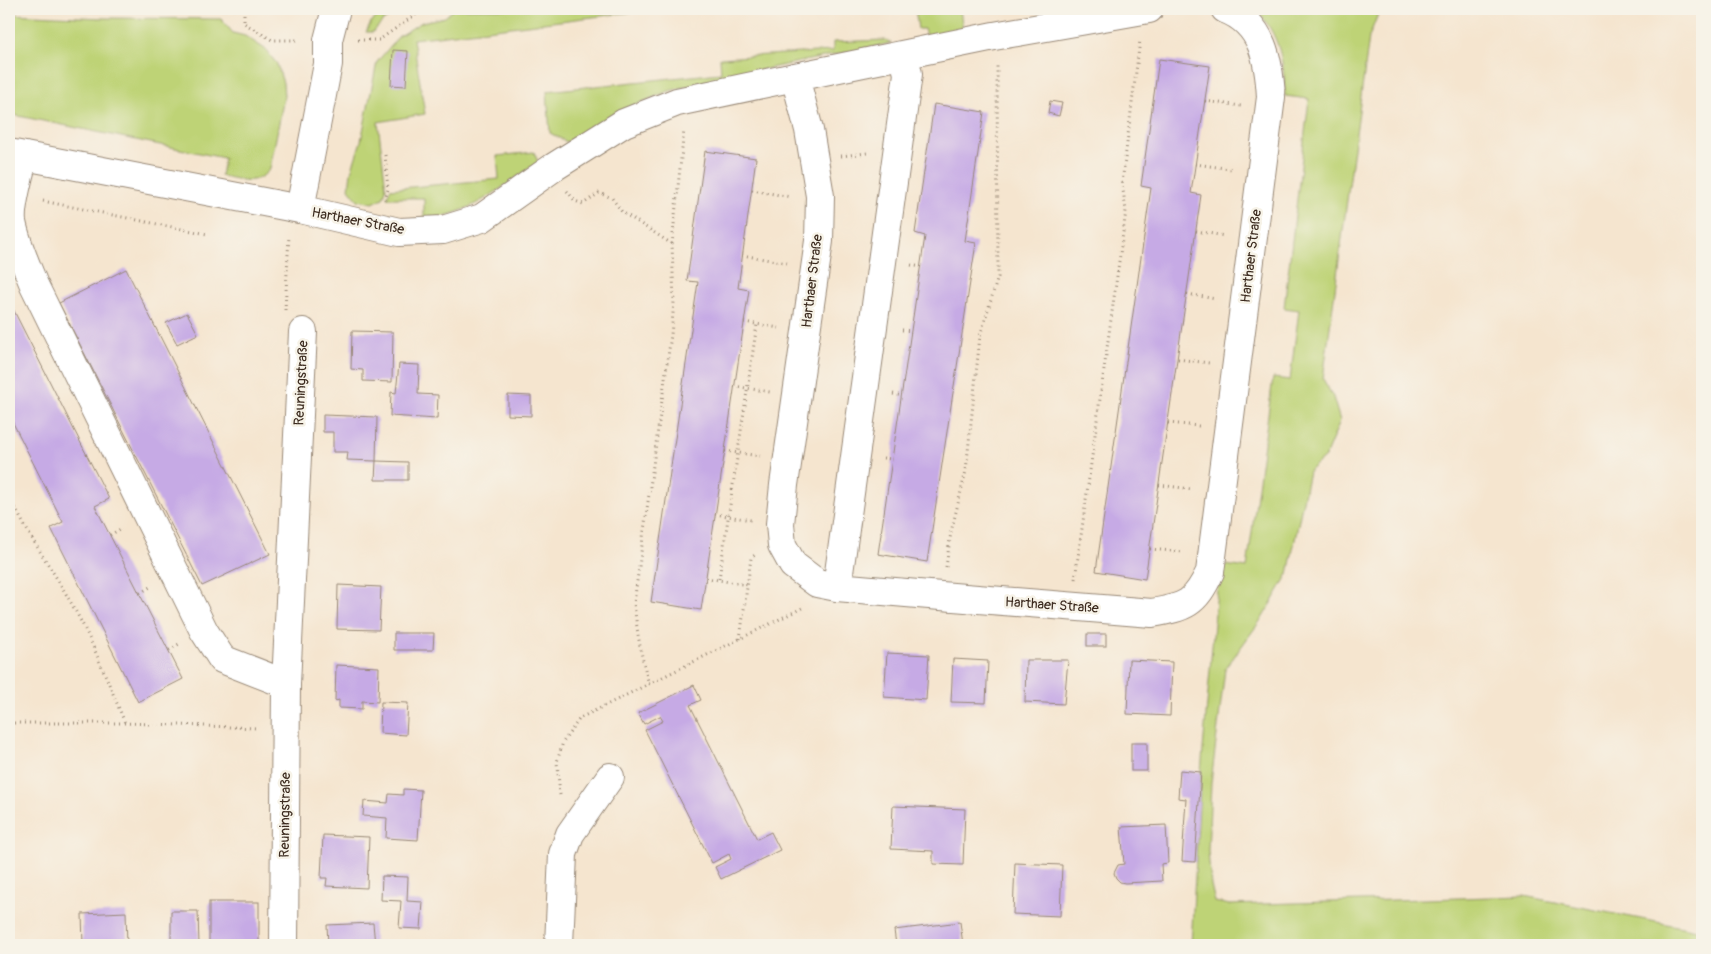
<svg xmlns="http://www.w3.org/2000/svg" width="1711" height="954" font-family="Pangolin,sans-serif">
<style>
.green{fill:#bed376;stroke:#7c7e4a}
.building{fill:#c6aae5}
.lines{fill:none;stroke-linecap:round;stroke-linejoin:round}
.minor-casing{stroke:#988876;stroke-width:30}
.path{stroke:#988876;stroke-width:3;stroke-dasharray:1 4;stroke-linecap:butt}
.minor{stroke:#fff;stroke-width:28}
.labels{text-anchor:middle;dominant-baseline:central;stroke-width:5;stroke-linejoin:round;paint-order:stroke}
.street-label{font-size:14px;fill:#3b2a1e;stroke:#f7f3e8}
</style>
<rect width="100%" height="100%" fill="#f7f3e8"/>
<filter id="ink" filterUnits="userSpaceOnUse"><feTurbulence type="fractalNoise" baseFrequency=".02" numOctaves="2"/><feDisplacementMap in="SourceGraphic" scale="10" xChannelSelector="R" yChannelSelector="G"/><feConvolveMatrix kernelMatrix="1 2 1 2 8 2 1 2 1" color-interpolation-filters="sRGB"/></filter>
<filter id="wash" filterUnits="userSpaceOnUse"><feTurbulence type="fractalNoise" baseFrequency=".0096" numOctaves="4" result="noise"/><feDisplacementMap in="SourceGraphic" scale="20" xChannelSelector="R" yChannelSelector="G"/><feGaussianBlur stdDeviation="1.12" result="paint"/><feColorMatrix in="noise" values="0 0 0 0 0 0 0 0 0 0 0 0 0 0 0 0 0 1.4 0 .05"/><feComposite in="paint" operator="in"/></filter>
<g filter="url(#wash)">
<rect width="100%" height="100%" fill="#f5e5cf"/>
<g class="green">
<path d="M 388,9 L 405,9 L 384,20 L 373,32 L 366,32 L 371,22 Z"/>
<path d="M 454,9 L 658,9 L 413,39 L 425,114 L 378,122 L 386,189 L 383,198 L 373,203 L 358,200 L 349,189 L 351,172 L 361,141 L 377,62 L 399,36 L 422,22 L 445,17 Z"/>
<path d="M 915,9 L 960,9 L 963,30 L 926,36 L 924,29 L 918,29 Z"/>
<path d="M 1255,9 L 1380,9 L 1369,37 L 1323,379 L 1333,397 L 1340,421 L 1325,457 L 1309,471 L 1288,574 L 1263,617 L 1225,669 L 1211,783 L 1208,851 L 1211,885 L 1215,902 L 1230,905 L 1524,896 L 1702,931 L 1702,945 L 1191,945 L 1201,772 L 1217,590 L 1225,565 L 1247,568 L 1273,378 L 1290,380 L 1299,310 L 1284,308 L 1309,99 L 1285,96 C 1284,62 1280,34 1255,9 Z"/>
<path d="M 9,14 L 102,18 L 221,19 L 233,33 L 245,36 L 265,49 L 277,64 L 283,83 L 284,97 L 270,169 C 255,187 241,179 221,176 L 224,158 L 9,114 Z"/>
<path d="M 885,40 L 891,43 L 703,82 L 669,91 L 615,113 L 567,142 L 550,133 L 547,91 L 721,73 L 720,58 L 833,51 L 833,42 Z"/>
<path d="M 534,152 L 538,162 C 502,187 470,216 424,219 L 424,198 L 387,198 L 390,189 L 499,179 L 497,156 Z"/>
</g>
<g id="blocks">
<g class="building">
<path d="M 393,50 L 408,51 L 406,86 L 391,85 Z"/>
<path d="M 1159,59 L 1210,66 L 1191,193 L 1201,195 L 1145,579 L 1096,571 L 1151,188 L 1141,186 Z"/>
<path d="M 1050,101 L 1062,103 L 1059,116 L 1048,113 Z"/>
<path d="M 934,104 L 984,112 L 965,241 L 976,243 L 927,562 L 878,554 L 925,236 L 915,233 Z"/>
<path d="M 705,151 L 756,158 L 738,288 L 749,290 L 701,610 L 651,602 L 698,282 L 687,281 Z"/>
<path d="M 126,269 L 270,554 L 202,586 L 59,303 Z"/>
<path d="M 9,301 L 109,499 L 95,506 L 183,679 L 138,702 L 51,528 L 63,522 L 9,415 Z"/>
<path d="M 187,313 L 198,334 L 177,344 L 166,323 Z"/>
<path d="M 352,331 L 393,332 L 392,382 L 363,381 L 363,370 L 351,369 Z"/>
<path d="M 399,364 L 419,365 L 418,394 L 438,395 L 437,419 L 390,416 L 391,392 L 396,393 Z"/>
<path d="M 508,395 L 531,396 L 531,416 L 508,415 Z"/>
<path d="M 323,415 L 377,417 L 376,461 L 347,460 L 348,452 L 333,452 L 333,432 L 323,432 Z"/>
<path d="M 376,461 L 408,462 L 408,480 L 375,480 Z"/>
<path d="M 338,585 L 381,587 L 379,630 L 337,629 Z"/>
<path d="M 394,633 L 434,633 L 433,650 L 394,650 Z"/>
<rect x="1087" y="634" width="19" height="12"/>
<path d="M 887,653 L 929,655 L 926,700 L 884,697 Z"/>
<path d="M 953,659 L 988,661 L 986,703 L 951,702 Z"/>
<path d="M 1026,660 L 1068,660 L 1064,704 L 1025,702 Z"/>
<path d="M 1129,660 L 1172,662 L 1170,716 L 1127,714 Z"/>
<path d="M 336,665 L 379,667 L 378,702 L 362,701 L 362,709 L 339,708 L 339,700 L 335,701 Z"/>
<path d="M 694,685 L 701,700 L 690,705 L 757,839 L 771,832 L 780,850 L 721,879 L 715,867 L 731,859 L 729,854 L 712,863 L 645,730 L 663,721 L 660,716 L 644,724 L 638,713 Z"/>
<path d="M 381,702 L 408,703 L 406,735 L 380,733 Z"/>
<rect x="1131" y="743" width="16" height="28"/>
<path d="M 1180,770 L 1201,772 L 1195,862 L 1182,861 L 1186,799 L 1178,798 Z"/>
<path d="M 403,789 L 421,790 L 418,840 L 386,838 L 387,818 L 363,816 L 364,801 L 388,803 L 389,794 L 403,795 Z"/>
<path d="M 893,806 L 965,809 L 963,865 L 933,864 L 933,851 L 891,849 Z"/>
<path d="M 1166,825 L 1168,863 L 1161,864 L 1162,881 L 1125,883 L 1120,882 L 1116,878 L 1114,873 L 1118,865 L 1124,864 L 1121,827 Z"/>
<path d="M 323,835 L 369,837 L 367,888 L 326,886 L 327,878 L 321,878 Z"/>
<path d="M 1015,863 L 1062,865 L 1060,916 L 1013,914 Z"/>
<path d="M 382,876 L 408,877 L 407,901 L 423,902 L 421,929 L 399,928 L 401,901 L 381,900 Z"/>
<rect x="209" y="902" width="50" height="43"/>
<path d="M 171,911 L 198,911 L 199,945 L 171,945 Z"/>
<path d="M 126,912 L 127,945 L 83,945 L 82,914 Z"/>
<path d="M 960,922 L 963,945 L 896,945 L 894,930 Z"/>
<path d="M 373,923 L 375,945 L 328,945 L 327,925 Z"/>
</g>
</g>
</g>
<g filter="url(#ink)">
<use href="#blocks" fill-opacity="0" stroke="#988876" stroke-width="1"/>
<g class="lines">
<g class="minor-casing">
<g id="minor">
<path d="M 1149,9 L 994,36 L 795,77 L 809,130 L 820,196 L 819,241 L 784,485 L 780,524 L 782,545 L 793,565 L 817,583 L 837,587 L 941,596 L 1152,613 C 1186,607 1195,604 1210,572 L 1271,97 C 1269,61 1263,23 1225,9"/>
<path d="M 9,153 L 300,209 L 399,232 L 443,230 L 482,218 L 554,167 L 624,123 L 677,102 L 795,77"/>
<path d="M 24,156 C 20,172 10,206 12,222 C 16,243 26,265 34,285 L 204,631 L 222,659 L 286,684"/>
<path d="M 300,209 L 328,64 L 328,40 L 336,9"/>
<path d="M 837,587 L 908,74 L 904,56"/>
<path d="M 284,945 L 286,684 L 303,332"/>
<path d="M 559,945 L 563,854 L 570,834 L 610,777"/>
</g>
</g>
<g class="path">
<path d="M 244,9 L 244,23 L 272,40 L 300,40"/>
<path d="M 358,40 L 379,40 L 415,15 L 429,9"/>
<path d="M 1205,101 L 1241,106"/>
<path d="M 385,155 L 388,189 L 385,200"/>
<path d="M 841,156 L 867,153"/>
<path d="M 1195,164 L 1232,169"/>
<path d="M 752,190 L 791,197"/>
<path d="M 567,191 L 575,201 L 583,204 L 599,193 L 612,198 L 622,212 L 672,244 L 674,302 L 671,335 L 634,603 C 637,631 641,657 649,684"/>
<path d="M 43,201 L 207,234"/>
<path d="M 1196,231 L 1225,236"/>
<path d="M 672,244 L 684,130"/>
<path d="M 742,255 L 787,263"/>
<path d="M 911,265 L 921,267"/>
<path d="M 1187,294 L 1216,299"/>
<path d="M 285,310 L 289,236"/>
<path d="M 744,322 L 779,328"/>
<path d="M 902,330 L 912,331"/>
<path d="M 1178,359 L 1209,363"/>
<path d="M 734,386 L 770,392"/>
<path d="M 893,394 L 902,396"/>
<path d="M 1168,423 L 1199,426"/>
<path d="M 725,451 L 760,456"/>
<path d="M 883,458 L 892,459"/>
<path d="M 1159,485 L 1191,489"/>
<path d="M 9,494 C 25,532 50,565 70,601 C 92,639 108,682 125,723"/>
<path d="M 715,514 L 751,520"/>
<path d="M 110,535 L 122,528"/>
<path d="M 1150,549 L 1183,552"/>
<path d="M 946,567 L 951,532 L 966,471 L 980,336 L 998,277 L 997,64"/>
<path d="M 706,578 L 748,585"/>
<path d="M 719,579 L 757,324"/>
<path d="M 1075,579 L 1126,211 L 1122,183 L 1140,40"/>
<path d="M 140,593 L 150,587"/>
<path d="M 740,639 L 751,558 L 756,554"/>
<path d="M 169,650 L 179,644"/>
<path d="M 9,723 L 125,723 L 258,728"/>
<path d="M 560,795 L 557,762 L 563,742 L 580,718 L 802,608"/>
</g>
<use href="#minor" class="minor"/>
</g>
</g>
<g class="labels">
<g class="street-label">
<text transform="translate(358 221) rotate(11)">Harthaer Straße</text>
<text transform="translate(1251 256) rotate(-83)">Harthaer Straße</text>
<text transform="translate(812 281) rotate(-83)">Harthaer Straße</text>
<text transform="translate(301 383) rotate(-87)">Reuningstraße</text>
<text transform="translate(1052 605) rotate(4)">Harthaer Straße</text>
<text transform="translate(285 815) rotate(-89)">Reuningstraße</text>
</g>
</g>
<rect width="1711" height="954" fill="none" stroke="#f7f3e8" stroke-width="30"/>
</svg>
